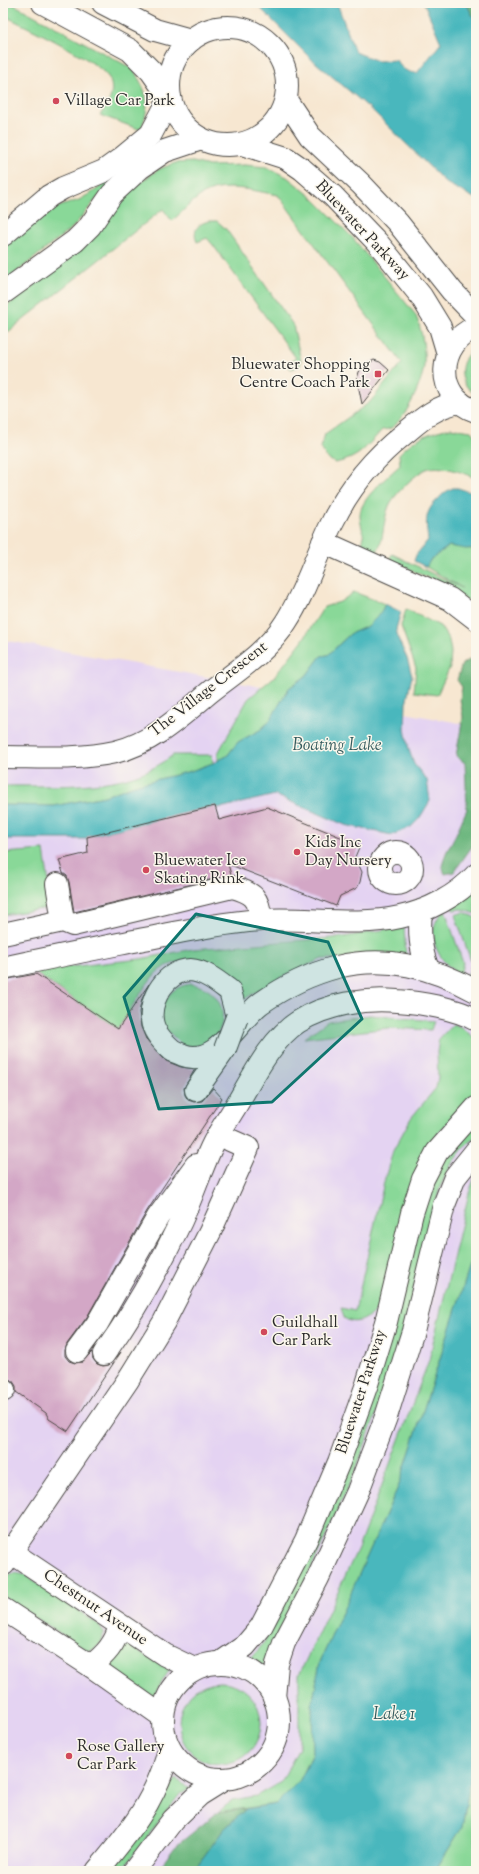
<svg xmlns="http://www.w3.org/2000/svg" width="479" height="1874" font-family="'Sorts Mill Goudy',serif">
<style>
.built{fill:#e4d3f2}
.green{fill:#89d898;stroke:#5a8262}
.forest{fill:#6eb880;stroke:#4c7256}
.water{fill:#48b7bd;stroke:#3a7174}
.building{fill:#d3a7c6}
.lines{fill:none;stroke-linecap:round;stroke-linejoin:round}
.minor-casing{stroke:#4a4744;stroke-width:24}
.minor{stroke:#fff;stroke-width:22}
.minor-bridge-casing{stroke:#4a4744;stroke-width:24;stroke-linecap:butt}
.minor-bridge{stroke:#fff;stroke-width:22}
.marked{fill:#0f766e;fill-opacity:0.2;stroke:#0f766e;stroke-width:3;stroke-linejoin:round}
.poi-dot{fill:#d1495b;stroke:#fbf7ec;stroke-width:1.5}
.labels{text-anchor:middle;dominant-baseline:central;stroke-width:3;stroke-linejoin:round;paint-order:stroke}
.poi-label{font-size:16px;fill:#2b2b2b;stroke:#fbf7ec;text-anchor:start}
.street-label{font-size:16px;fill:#2b2b2b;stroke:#fbf7ec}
.water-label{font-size:17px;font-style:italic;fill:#355c5e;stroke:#fbf7ec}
</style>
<rect width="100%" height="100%" fill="#fbf7ec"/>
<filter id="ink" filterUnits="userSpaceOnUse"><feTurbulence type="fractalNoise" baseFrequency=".025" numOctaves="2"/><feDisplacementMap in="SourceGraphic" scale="8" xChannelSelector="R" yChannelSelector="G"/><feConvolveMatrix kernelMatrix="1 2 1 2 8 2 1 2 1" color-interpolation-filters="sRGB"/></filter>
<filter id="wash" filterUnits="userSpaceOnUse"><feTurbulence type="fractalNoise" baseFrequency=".012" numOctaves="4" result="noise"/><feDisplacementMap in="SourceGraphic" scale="16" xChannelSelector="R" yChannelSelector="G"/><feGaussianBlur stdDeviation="0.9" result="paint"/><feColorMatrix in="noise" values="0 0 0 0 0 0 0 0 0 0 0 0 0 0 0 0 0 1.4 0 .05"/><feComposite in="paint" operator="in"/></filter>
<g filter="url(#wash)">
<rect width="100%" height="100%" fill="#f7e7d1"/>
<path class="built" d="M 3,640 L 476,726 L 476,1871 L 3,1871 Z"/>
<g class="green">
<path d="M 3,3 L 11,3 L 133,69 C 148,94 151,102 141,130 L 100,115 C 108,105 116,92 109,78 C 97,59 26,27 3,15 Z"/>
<path d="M 193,162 L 209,166 L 245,165 L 266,167 L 287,177 L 312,197 L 352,237 L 415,314 C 422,329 425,348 424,366 C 422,383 406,419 391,428 C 389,430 384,429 382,430 C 365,448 360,458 335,463 L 327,458 L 321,448 L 325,434 L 370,402 L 402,363 L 278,195 C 253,191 223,181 200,196 C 190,203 181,213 172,221 L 163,209 L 3,336 L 3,309 L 85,246 L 112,210 L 135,187 L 157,170 L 175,163 Z"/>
<path d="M 130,166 L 100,195 L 73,227 L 3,283 L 3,247 L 55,208 L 79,200 L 96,190 L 116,173 Z"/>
<path d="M 210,221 L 217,221 L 226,229 L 293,325 L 301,361 L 300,366 L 291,369 L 287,364 L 296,358 L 213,245 L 207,238 L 197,242 C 192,230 198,223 210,221 Z"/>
<path d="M 476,346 L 476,395 C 456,382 458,360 476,346 Z"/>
<path d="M 451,428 L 471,431 L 476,436 L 476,479 C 464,472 439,464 426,469 C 415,474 393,496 389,506 C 382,522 385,542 375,555 L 362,544 C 366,535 360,526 360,516 C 359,499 389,476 400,465 L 399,454 C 414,438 430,432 451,428 Z"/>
<path d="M 449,546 L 472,549 L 476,548 L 476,606 L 442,584 L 389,560 L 392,554 L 462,588 L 426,567 L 431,559 Z"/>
<path d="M 354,592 L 385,604 L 380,614 L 368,626 L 350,634 L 328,655 L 321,656 L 306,676 L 289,688 L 269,722 L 260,730 L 238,742 L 227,756 L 218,761 L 218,753 L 248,699 L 275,676 L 302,641 L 324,607 L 340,602 Z"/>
<path d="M 406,609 L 440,626 L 449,640 L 451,652 L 450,667 L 437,695 L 414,692 L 416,668 L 401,626 Z"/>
<path d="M 173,755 L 212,755 L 213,763 L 191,771 L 135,785 L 105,796 L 54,806 L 3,805 L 3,786 C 57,785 129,792 173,755 Z"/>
<path d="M 44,850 L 52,904 L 48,908 L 3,915 L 3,853 Z"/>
<path d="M 476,889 L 476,914 L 462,909 L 453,910 L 451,906 Z"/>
<path d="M 445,910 L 463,963 L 460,975 C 438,963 421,930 445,910 Z"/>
<path d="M 464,912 L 476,918 L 476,957 L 471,961 L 455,915 Z"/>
<path d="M 404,926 L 406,957 L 322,959 L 285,975 L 244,999 C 230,970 212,956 179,962 C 172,963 161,968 156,973 C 142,988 130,1011 118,1029 L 32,971 L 140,959 L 193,949 L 344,937 Z"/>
<path d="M 476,961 L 476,984 L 467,978 L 471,965 Z"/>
<path d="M 191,984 C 232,990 232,1040 197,1046 C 192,1047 186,1045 182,1045 L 161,1024 C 160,1003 168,987 191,984 Z"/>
<path d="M 370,1015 L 434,1021 L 431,1030 L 389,1028 L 304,1038 L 328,1021 Z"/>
<path d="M 453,1024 L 461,1027 L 476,1039 L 476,1091 L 436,1136 L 423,1156 L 378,1308 C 369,1318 357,1327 344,1318 L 341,1308 L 355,1311 L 385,1178 L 393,1151 L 411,1118 L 436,1088 L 438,1077 L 437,1052 L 439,1039 Z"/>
<path d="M 476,1124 L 476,1136 L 466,1145 L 452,1163 L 440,1187 L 404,1327 L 383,1395 L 355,1472 L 300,1593 L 270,1649 L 263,1666 L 251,1658 L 263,1644 L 315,1545 L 431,1185 L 443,1159 Z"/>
<path d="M 476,1174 L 476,1255 L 470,1266 L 399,1485 L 320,1662 L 312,1706 L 313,1753 L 300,1780 L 276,1804 L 218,1812 L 233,1800 L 256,1796 L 281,1782 L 299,1748 L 299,1675 L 359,1546 L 429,1360 L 469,1193 Z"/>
<path d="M 16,1573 L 25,1575 L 98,1624 L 103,1632 C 104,1642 98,1649 88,1651 L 9,1601 L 4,1596 C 1,1585 4,1576 16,1573 Z"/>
<path d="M 123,1641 L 155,1662 L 170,1669 L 153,1697 L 106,1665 Z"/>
<circle cx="220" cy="1723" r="41"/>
<path d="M 476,1749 L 476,1871 L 435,1871 L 462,1827 Z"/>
<path d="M 176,1779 L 189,1788 L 180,1794 L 121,1871 L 111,1871 Z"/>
</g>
<g class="forest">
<path d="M 466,3 L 476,3 L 476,17 L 474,18 Z"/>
<path d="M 469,660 L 476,663 L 476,841 L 454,872 L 445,874 L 442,866 L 446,853 L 456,834 L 467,809 L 465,763 L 456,756 L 463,717 L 460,699 L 462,687 L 457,680 L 462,664 Z"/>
<path d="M 246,1809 L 224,1829 L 193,1871 L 157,1871 L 175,1847 L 218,1812 Z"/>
</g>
<g class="water">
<path d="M 255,3 L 337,3 L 355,52 L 378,61 L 396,60 C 401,68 407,73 417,73 L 441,43 L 424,3 L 466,3 L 476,22 L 476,199 L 446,183 L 374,112 L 309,57 Z"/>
<path d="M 453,488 L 458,488 L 476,494 L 476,548 L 466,549 L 449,546 L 431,559 L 426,567 L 414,561 L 416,555 L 428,540 C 426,524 424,514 435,502 C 441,496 445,491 453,488 Z"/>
<path d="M 385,604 L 401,612 L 396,629 L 399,641 L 407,658 L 412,676 L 406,704 L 405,729 L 409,750 L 414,764 L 427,780 L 430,801 L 419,819 L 411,827 L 392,835 L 345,825 L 275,795 L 224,807 L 216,808 L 215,806 L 87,837 L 87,839 L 3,839 L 3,805 L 54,806 L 105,796 L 135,785 L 191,771 L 213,763 L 227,756 L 238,742 L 260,730 L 269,722 L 289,688 L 306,676 L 321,656 L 328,655 L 350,634 L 368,626 L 380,614 Z"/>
<path d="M 476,1255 L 476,1749 L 462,1827 L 435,1871 L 193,1871 L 224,1829 L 246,1809 L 276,1804 L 300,1780 L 313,1754 L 312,1706 L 320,1662 L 399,1485 L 470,1266 Z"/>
</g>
<g id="blocks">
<g class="building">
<path d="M 374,360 L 380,362 L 389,370 L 362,404 L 357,379 L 359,372 L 363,366 Z"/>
<path d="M 215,806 L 219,820 L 267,807 L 360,845 L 355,857 L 362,872 L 360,882 L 357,888 L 340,896 L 336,906 L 228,864 L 231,875 L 74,912 L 69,882 L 67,876 L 63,873 L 59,860 L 88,853 L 87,837 Z"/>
<path d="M 36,974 L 118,1029 L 149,984 L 142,999 L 139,1012 L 141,1027 L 146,1039 L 166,1061 L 181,1067 L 195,1069 L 184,1088 L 185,1095 L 188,1100 L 194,1102 L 202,1101 L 213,1088 L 222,1098 L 147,1211 L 87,1317 L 67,1344 L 65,1350 L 65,1356 L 69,1361 L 75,1363 L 82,1362 L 92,1352 L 93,1359 L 97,1364 L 103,1366 L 109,1365 L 121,1352 L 68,1431 L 49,1419 L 46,1413 L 16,1392 L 16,1386 L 12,1380 L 3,1377 L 3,980 Z"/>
</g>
</g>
</g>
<g filter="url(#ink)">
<use href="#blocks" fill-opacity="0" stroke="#4a4744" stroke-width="1"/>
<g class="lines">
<g class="minor-casing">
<g id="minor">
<path d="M 103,3 L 155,30 L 191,40"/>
<circle cx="228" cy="86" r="59"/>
<path d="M 286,100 L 310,136 L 361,184 L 398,223 L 452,291 L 476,316"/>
<path d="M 242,144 L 286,158 L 302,169 L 333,196 L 377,242 L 421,296 L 440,327 L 448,354"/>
<path d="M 3,235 L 49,196 L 63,188 L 104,171 L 122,158 L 151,134 L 170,98 L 151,71 L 130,50 L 43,3"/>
<path d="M 3,293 L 75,241 L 90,226 L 112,194 L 140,168 L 165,151 L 201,139"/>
<path d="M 476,327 C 437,343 433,397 476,411"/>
<path d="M 323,542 L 450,599 L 476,619"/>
<path d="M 3,757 C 39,757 79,760 115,752 C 153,743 182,715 211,691 C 238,670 268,651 286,622 C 306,591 316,555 332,523 C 349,488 374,458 404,434 C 422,419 435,407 459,402"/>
<circle cx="396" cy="868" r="16"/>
<path d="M 57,884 L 63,921"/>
<path d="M 421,911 C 419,932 420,949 428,969"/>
<path d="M 3,934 L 63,921 L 73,925 L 232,887 C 254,893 259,898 261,920"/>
<path d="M 3,968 C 48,958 94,949 139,940 C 180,932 220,923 262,920 C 308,917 354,927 400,917 C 428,911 457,896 476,875"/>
<path d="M 237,1017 L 230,991 C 218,982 205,971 190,970 C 167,970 149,999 152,1020 C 153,1031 164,1043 172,1050 C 175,1052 179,1053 183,1055 C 217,1068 238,1019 261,1003 C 284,987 310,974 337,967 C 387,955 432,967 476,991"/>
<path d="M 196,1090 L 225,1049"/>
<path d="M 77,1351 L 97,1324 L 158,1217 L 196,1165"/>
<path d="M 104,1354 C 134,1312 159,1268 181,1221 C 192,1197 200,1172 211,1148 C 217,1135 226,1122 234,1109 C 251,1081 270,1040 298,1022 C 326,1004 365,998 397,1001 C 418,1002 459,1009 476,1020"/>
<path d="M 3,1389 L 4,1390"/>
<path d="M 3,1546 L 11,1552 L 128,1380 L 164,1322 L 210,1232 L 248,1148 L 230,1140"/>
<path d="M 4,1564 L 11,1552 L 165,1655 L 194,1669"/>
<path d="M 3,1609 L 91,1666 L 162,1716"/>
<circle cx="221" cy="1721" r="58"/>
<path d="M 220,1663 L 245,1646 L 261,1627 L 306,1540 L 339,1462 L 367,1384 L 386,1322 L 412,1213 L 423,1179 L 437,1152 L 476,1108"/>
<path d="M 91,1666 C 106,1654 115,1644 120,1626"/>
<path d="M 274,1698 L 277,1664 L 284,1643 L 318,1578 L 358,1491 L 386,1417 L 413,1331 L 444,1205 L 455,1177 L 476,1151"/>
<path d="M 97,1871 C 130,1832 156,1800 169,1750"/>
<path d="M 134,1871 L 173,1820 L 199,1795 L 223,1780"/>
</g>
</g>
<use href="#minor" class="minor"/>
<g class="minor-bridge-casing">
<path id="minor-bridge" d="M 225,1049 L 237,1017"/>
</g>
<use href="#minor-bridge" class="minor-bridge"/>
</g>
</g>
<path class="marked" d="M 196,914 L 328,942 L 362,1019 L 272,1102 L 159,1109 L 124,997 Z"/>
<g class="poi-dot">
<circle cx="56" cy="101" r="4"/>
<rect x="374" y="370" width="8" height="8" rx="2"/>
<circle cx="297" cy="852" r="4"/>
<circle cx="146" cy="870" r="4"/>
<circle cx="264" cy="1332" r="4"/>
<circle cx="69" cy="1756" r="4"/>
</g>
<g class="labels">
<g class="poi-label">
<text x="64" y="101">Village Car Park</text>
<text x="370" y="365" text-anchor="end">Bluewater Shopping<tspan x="370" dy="18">Centre Coach Park</tspan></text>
<text x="305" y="843">Kids Inc<tspan x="305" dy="18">Day Nursery</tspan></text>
<text x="154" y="861">Bluewater Ice<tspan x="154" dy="18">Skating Rink</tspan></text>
<text x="272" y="1323">Guildhall<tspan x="272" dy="18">Car Park</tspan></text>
<text x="77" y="1747">Rose Gallery<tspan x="77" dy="18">Car Park</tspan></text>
</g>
<g class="street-label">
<text transform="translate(362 231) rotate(47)">Bluewater Parkway</text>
<text transform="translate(209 690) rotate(-38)">The Village Crescent</text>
<text transform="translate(362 1392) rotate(-72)">Bluewater Parkway</text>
<text transform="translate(95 1608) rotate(34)">Chestnut Avenue</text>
</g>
<g class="water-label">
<text x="337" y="746">Boating Lake</text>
<text x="394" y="1715">Lake 1</text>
</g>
</g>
<rect width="479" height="1874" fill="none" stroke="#fbf7ec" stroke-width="16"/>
</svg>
